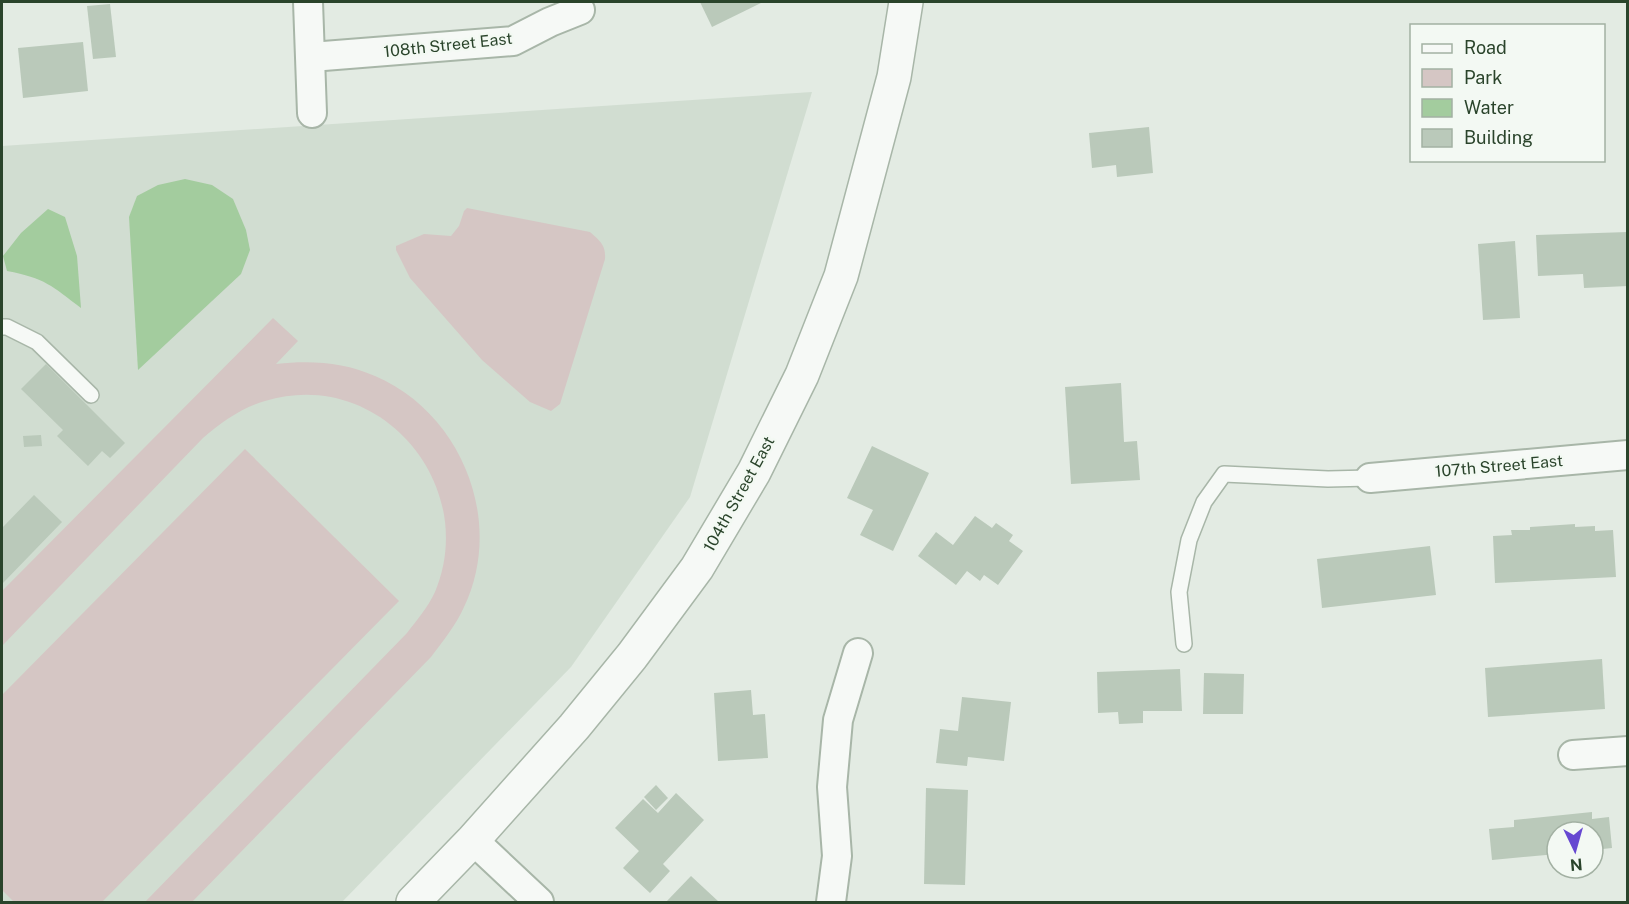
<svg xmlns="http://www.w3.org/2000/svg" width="1629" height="904" font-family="'Public Sans',sans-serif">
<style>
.built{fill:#d1ddd1}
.green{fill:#d5c6c4}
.water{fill:#a3cc9e}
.building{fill:#bac9ba}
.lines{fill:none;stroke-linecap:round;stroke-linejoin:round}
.service-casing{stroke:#a8b6a8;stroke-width:18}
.minor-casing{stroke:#a8b6a8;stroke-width:32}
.tertiary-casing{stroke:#a8b6a8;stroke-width:36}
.service{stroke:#f6f9f6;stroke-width:15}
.minor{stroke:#f6f9f6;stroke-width:28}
.tertiary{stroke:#f6f9f6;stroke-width:33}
.labels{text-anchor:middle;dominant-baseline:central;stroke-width:5;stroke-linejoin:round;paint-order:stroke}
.street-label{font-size:16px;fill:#2a442b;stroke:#f3f9f3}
</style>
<rect width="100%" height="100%" fill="#e3ebe3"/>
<path class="built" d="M 812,92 L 690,497 L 571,667 L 342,902 L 2,902 L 2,146 Z"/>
<g class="green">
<path d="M 467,208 L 590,232 C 600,241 606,245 605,259 L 560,404 L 551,411 L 530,402 L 482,360 L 410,278 L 396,250 L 396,246 L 424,234 L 451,236 L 459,226 L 464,211 Z"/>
<path d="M 273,318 L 298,341 L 276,364 C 310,360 344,362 375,376 C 462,413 505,522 464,607 C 456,625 443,641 431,657 L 192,902 L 145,902 L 407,633 C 417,620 428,607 435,592 C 480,484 379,366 265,401 C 241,408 222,422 203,438 L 2,646 L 2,591 Z"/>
<path d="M 245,449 L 399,601 L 102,902 L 14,902 L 2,890 L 2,695 Z"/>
</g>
<g class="water">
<path d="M 185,179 L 212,185 L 233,199 L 246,230 L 250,250 L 241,274 L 138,370 L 129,217 L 137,196 L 158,185 Z"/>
<path d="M 48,209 L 65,217 L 77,256 L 81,308 C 52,286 45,278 7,271 L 3,256 L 21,233 Z"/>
</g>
<g class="building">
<path d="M 700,2 L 763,2 L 712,27 Z"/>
<path d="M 110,4 L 116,57 L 93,59 L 87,6 Z"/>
<path d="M 83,42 L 88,91 L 23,98 L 18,48 Z"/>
<path d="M 1149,127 L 1153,173 L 1117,177 L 1116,165 L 1092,168 L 1089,133 Z"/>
<path d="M 1628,232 L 1628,286 L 1584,288 L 1583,274 L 1538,276 L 1536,235 Z"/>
<path d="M 1515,241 L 1520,318 L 1483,320 L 1478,244 Z"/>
<path d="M 46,364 L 125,443 L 110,458 L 102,451 L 88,466 L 57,436 L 63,430 L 21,389 Z"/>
<path d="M 1121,383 L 1124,442 L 1137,441 L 1140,480 L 1071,484 L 1065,387 Z"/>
<path d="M 41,435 L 42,446 L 24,447 L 23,436 Z"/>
<path d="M 872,446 L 929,473 L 893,551 L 860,535 L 873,510 L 847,498 Z"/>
<path d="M 34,495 L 62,522 L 2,584 L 2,528 Z"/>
<path d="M 975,516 L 992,528 L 996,523 L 1013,535 L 1009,541 L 1023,551 L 998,585 L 984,575 L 980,581 L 967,571 L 956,585 L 918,556 L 936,532 L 953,545 Z"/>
<path d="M 1575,524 L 1575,527 L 1595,526 L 1595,531 L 1613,530 L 1616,577 L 1495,583 L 1493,536 L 1512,535 L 1511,530 L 1530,530 L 1530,527 Z"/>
<path d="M 1430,546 L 1436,595 L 1322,608 L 1317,559 Z"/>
<path d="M 1602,659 L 1605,709 L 1488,717 L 1485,668 Z"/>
<path d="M 1180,669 L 1182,711 L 1143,711 L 1143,723 L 1119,724 L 1118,712 L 1098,713 L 1097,672 Z"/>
<path d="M 1204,673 L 1244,674 L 1243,714 L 1203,714 Z"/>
<path d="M 751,690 L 753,715 L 765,714 L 768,758 L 718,761 L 714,693 Z"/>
<path d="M 962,697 L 1011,702 L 1004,761 L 968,757 L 967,766 L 936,763 L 940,729 L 958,731 Z"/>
<path d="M 656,785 L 668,798 L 656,810 L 644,797 Z"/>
<path d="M 926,788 L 968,790 L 965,885 L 924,884 Z"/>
<path d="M 676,793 L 704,820 L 663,864 L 670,871 L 650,893 L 623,868 L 639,851 L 615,828 L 643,799 L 658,813 Z"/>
<path d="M 1592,812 L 1592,819 L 1609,817 L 1612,848 L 1593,850 L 1593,832 L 1557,832 L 1557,854 L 1492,860 L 1489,829 L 1514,827 L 1514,820 Z"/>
<path d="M 691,876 L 719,902 L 666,902 Z"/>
</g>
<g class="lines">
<g class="service-casing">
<g id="service">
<path d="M 2,327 L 7,327 L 37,342 L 91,395"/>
<path d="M 1184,644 L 1179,592 L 1189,540 L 1204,502 L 1224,474 L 1328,479 L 1370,478"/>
</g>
</g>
<g class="minor-casing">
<g id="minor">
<path d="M 308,2 L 312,113"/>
<path d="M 311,57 L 513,41 L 550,22 L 580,10"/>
<path d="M 1370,478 L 1628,455"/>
<path d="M 1573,755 L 1628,751"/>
<path d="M 473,840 L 539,902"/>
<path d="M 831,902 L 837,856 L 832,787 L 838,720 L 858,653"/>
</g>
</g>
<g class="tertiary-casing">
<path id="tertiary" d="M 413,902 L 473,840 L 574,727 L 632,656 L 697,568 L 754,472 L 802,375 L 841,276 L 894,77 L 906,2"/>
</g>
<use href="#service" class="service"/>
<use href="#minor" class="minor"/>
<use href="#tertiary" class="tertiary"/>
</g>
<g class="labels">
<g class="street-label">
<text transform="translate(448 45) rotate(-6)">108th Street East</text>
<text transform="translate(1499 466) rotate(-5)">107th Street East</text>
<text transform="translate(739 494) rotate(-61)">104th Street East</text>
</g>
</g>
<rect width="1629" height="904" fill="none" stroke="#2a442b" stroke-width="6"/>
<rect x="1410" y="24" width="195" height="138" fill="#f3f9f3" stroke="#a3b1a3" stroke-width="1.5"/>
<rect x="1422" y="44" width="30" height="9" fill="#f6f9f6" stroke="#a3b1a3" stroke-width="1.5"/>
<text x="1464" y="54" font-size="18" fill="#2a442b">Road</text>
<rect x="1422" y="69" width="30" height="18" fill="#d5c6c4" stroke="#a3b1a3" stroke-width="1.5"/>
<text x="1464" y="84" font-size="18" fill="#2a442b">Park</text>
<rect x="1422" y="99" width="30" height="18" fill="#a3cc9e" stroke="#a3b1a3" stroke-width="1.5"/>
<text x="1464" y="114" font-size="18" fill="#2a442b">Water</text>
<rect x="1422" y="129" width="30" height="18" fill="#bac9ba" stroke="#a3b1a3" stroke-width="1.5"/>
<text x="1464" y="144" font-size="18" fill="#2a442b">Building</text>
<g transform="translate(1575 850) rotate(175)"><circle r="28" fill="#f3f9f3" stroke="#a3b1a3" stroke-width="1.5"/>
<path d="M0-4.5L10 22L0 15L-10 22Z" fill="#6648d1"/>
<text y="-9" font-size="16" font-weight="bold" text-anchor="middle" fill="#2a442b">N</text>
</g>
</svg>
